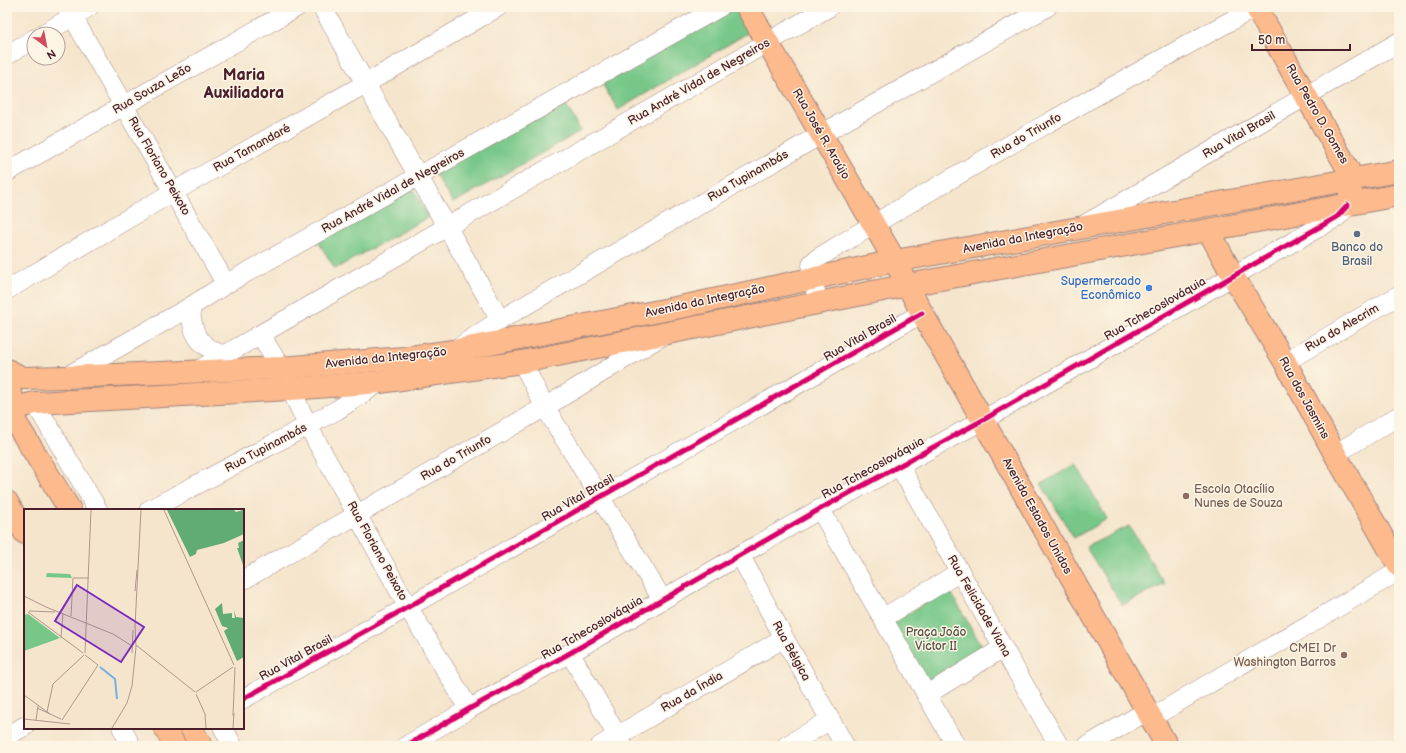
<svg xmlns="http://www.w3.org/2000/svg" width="1406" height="753" font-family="'Balsamiq Sans',sans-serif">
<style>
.green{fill:#76c788;stroke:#60735a}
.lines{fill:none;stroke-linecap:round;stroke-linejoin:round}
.minor-casing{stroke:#a0827c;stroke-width:20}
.major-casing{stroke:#a0827c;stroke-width:24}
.minor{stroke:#fff;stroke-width:19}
.major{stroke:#fcba8d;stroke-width:22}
.cycleway-casing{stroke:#fcf5e5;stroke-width:8}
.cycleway{stroke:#d6006c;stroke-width:5}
.service-dot{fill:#5c6f8a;stroke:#fcf5e5;stroke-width:1.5}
.shop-dot{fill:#3f7fe0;stroke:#fcf5e5;stroke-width:1.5}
.education-dot{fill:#8d6e63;stroke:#fcf5e5;stroke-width:1.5}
.labels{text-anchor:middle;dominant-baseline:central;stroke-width:3;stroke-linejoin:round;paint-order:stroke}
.street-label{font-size:12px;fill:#4a1f2b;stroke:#fcf5e5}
.service-label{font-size:12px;fill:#4e5e75;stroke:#fcf5e5}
.shop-label{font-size:12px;fill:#366cbe;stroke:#fcf5e5;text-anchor:end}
.education-label{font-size:12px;fill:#785e54;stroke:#fcf5e5;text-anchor:start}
.park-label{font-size:12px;fill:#575147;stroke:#fcf5e5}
.district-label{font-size:16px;font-weight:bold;fill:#4a1f2b;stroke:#fcf5e5}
.inset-river{fill:none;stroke:#73b1e5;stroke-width:2}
.inset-road{fill:none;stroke:#b1968c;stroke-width:1}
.view{fill:#7b2cbf;fill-opacity:0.15;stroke:#7b2cbf;stroke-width:2}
.inset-edge{fill:none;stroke:#4a1f2b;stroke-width:2}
</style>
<rect width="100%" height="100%" fill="#fcf5e5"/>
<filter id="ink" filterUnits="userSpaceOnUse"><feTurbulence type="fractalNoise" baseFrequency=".025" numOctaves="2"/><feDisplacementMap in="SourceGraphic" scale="8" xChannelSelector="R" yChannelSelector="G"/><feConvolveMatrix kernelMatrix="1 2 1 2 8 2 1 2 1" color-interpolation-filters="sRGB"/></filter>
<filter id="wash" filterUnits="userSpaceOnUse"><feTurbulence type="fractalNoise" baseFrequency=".012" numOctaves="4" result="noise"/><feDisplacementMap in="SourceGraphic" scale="16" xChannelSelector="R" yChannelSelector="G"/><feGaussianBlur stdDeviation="0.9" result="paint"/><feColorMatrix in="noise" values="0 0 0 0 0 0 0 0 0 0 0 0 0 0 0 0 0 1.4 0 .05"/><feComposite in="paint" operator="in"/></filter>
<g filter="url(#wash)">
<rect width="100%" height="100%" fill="#f5e5cc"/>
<g class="green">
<path d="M 719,7 L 739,7 L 751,31 L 618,110 L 597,75 Z"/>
<path d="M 561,96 L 581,131 L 453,203 L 434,173 Z"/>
<path d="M 410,182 L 428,217 L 335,269 L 316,238 Z"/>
<path d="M 1076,464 L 1107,519 L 1074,538 L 1041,484 Z"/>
<path d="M 1129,526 L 1165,584 L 1122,605 L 1086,547 Z"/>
<path d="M 949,589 L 985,652 L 924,688 L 887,626 Z"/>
</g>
</g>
<g filter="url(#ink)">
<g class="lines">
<g class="minor-casing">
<g id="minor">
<path d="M 67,7 L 226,284"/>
<path d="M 322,7 L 500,320"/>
<path d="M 43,34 L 89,7"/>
<path d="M 7,55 L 34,39"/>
<path d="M 7,172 L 297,7"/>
<path d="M 1084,225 L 1399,42"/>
<path d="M 7,290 L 173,192 L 365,84 L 498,7"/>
<path d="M 818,302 L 811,271 L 812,263 L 818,258 C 962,170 1109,88 1256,7"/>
<path d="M 190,307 C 193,335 196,343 222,355"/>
<path d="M 264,332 L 266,344 L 281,368 L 308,426 L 408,607 L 469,709"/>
<path d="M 455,350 L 500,320 L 820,135 L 1047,7"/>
<path d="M 522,362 L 545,407 L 662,599"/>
<path d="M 1285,362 L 1399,295"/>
<path d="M 195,372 L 829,7"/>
<path d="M 66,377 L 190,307 L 226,284 L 720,7"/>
<path d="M 35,403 L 98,510"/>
<path d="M 1335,454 L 1399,416"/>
<path d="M 899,465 L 1059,746"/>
<path d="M 820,509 L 956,746"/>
<path d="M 149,510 L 337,410 L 380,382"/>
<path d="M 740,555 L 784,638 L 845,746"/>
<path d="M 243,580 L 545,407 L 662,336"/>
<path d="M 883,618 L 960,572"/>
<path d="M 570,653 L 623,746"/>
<path d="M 926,695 L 1003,648"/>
<path d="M 243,699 L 408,607 L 922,313"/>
<path d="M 1151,718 L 1399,571"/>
<path d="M 122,728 L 131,746"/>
<path d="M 223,728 L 233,746"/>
<path d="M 7,736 L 25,726"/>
<path d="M 406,746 L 469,709 L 570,653 L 820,509 L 983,420 L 1233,276 L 1337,217 L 1348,205"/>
<path d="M 600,746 L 784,638"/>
<path d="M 786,746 L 830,720"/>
<path d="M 1087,746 L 1147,711"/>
</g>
</g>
<g class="major-casing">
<g id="major">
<path d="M 747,7 L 895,261 L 922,313 L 1167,746"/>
<path d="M 1256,7 L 1306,96 L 1348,169 L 1352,180 L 1350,194"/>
<path d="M 1209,231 L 1233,276 L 1285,362 L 1335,454 L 1399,566"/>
<path d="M 7,370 L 23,378 L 66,377 L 281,368 L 403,358 L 453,351 L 685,306 L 895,261 L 1399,171"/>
<path d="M 7,384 L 13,401 L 13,418 L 70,510"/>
<path d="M 13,412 L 23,406 L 35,403 L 291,389 L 380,382 L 522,362 L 908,285 L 1399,195"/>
<path d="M 7,502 L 25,533"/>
<path d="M 165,728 L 175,746"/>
<path d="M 191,728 L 201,746"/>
</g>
</g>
<use href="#minor" class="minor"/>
<use href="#major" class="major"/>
<g class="cycleway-casing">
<g id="cycleway">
<path d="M 243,699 L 408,607 L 922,313"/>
<path d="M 406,746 L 469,709 L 570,653 L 820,509 L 983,420 L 1233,276 L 1337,217 L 1348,205"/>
</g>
</g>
<use href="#cycleway" class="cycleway"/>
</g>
</g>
<circle class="service-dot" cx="1357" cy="234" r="4"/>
<circle class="shop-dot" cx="1149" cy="288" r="4"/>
<g class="education-dot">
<circle cx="1186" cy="496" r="4"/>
<circle cx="1344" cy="655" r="4"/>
</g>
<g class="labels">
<g class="street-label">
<text transform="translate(699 82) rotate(-30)">Rua André Vidal de Negreiros</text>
<text transform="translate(152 89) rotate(-30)">Rua Souza Leão</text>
<text transform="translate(1317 114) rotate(60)">Rua Pedro D. Gomes</text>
<text transform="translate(821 134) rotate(60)">Rua José R. Araújo</text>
<text transform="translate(1239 135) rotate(-30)">Rua Vital Brasil</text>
<text transform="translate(1026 136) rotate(-30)">Rua do Triunfo</text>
<text transform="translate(252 148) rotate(-29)">Rua Tamandaré</text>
<text transform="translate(159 166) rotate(60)">Rua Floriano Peixoto</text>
<text transform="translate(748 176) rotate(-30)">Rua Tupinambás</text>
<text transform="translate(393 191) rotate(-29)">Rua André Vidal de Negreiros</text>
<text transform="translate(1023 238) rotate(-11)">Avenida da Integração</text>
<text transform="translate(705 301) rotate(-12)">Avenida da Integração</text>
<text transform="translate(1155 309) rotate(-30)">Rua Tchecoslováquia</text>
<text transform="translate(1342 328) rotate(-30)">Rua do Alecrim</text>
<text transform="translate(860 338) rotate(-30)">Rua Vital Brasil</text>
<text transform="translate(386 358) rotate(-6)">Avenida da Integração</text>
<text transform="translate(1304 398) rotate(61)">Rua dos Jasmins</text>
<text transform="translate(266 448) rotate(-28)">Rua Tupinambás</text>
<text transform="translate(456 458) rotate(-30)">Rua do Triunfo</text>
<text transform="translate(873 468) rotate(-29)">Rua Tchecoslováquia</text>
<text transform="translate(578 498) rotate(-30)">Rua Vital Brasil</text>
<text transform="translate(1037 516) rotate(61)">Avenida Estados Unidos</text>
<text transform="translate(377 551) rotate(61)">Rua Floriano Peixoto</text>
<text transform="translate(979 606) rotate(60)">Rua Felicidade Viana</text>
<text transform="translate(592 628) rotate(-30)">Rua Tchecoslováquia</text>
<text transform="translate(791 651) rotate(61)">Rua Bélgica</text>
<text transform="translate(296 658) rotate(-29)">Rua Vital Brasil</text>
<text transform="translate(692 692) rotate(-30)">Rua da Índia</text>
</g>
<g class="service-label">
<text x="1357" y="247">Banco do<tspan x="1357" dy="14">Brasil</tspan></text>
</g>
<g class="shop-label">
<text x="1141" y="281">Supermercado<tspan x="1141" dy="14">Econômico</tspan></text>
</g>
<g class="education-label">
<text x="1194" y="489">Escola Otacílio<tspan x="1194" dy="14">Nunes de Souza</tspan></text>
<text x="1336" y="648" text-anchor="end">CMEI Dr<tspan x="1336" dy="14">Washington Barros</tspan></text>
</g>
<g class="park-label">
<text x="936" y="632">Praça João<tspan x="936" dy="14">Victor II</tspan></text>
</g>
<g class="district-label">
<text x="244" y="75">Maria<tspan x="244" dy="18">Auxiliadora</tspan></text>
</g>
</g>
<g transform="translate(24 509)">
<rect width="220" height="220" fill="#f5e5cc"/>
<path d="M 23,64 L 46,65 L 48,69 L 22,68 ZM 4,105 L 36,129 L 0,142 L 0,106 Z" fill="#76c788"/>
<path d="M 143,1 L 210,1 L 212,3 L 219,1 L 220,25 L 200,34 L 173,41 L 172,45 L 166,48 ZM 220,31 L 220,54 L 219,56 L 213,39 L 215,39 L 214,34 ZM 198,94 L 199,105 L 208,104 L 208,109 L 211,109 L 210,101 L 212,108 L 220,109 L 220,148 L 213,152 L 200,122 L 204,119 L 198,117 L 191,100 Z" fill="#60ac74"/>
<path class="inset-river" d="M 76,158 L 91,170 L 93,190"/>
<path class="inset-road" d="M 140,1 L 210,156M 111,82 L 113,61M 0,87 L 22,98 L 89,125 L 108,137M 5,102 L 31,103M 4,103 L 59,144M 47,107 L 49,69 L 65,69M 37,129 L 39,104M 112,136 L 171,183M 61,144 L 67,1M 108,144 L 109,121M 172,183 L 209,158M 172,185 L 181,205 L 182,219M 0,186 L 26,205M 13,199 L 37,210M 23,203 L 29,175 L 60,146M 209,207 L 211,158M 0,210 L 46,215M 12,211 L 14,197M 38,211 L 74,156 L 61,146M 88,219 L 103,194 L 108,177 L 112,138 L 111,117 L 117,1M 209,219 L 210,204"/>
<path class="view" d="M 53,76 L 120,118 L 97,153 L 31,112 Z"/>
<rect width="220" height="220" class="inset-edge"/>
</g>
<rect width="1406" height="753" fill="none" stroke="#fcf5e5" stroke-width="24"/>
<g transform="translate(46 46) rotate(148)"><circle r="19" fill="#fcf5e5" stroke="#b59f9b"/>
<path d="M0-3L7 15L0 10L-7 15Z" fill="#d1495b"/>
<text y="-6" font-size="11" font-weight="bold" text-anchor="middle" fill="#4a1f2b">N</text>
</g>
<path d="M1252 44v6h98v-6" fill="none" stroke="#4a1f2b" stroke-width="2"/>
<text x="1258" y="44" font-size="12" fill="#4a1f2b" stroke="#fcf5e5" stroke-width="3" paint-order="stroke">50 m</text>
</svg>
